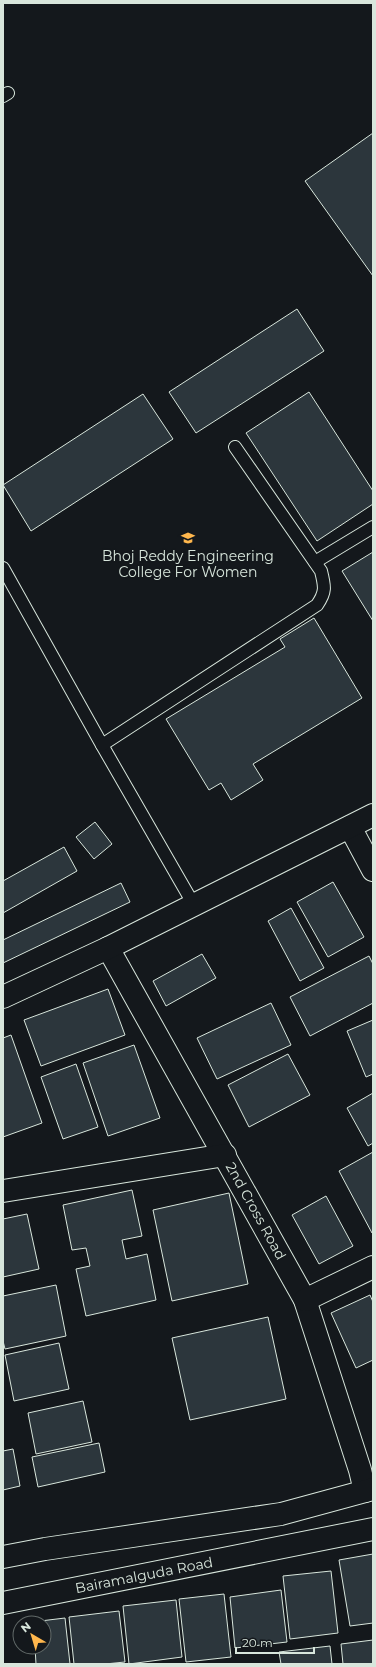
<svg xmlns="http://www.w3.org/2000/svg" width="376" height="1667" font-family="Montserrat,sans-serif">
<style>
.building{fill:#2c363c;stroke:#d8e6dc}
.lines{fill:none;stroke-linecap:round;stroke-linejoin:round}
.service-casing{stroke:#d8e6dc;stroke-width:14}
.minor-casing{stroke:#d8e6dc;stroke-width:24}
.primary-casing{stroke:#d8e6dc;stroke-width:24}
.service{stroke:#14181c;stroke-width:12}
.minor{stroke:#14181c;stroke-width:22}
.primary{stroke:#14181c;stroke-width:22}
.labels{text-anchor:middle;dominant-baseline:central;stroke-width:3;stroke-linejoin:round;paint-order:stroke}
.poi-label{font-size:14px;fill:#d8e6dc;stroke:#14181c}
.street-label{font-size:14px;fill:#d8e6dc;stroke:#14181c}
</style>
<rect width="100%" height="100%" fill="#14181c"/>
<g class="building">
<path d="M 373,133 L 373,276 L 305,181 Z"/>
<path d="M 297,309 L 324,351 L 196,433 L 169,392 Z"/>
<path d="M 309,392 L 373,491 L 373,504 L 317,541 L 246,433 Z"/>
<path d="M 143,394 L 173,439 L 31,531 L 3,485 Z"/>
<path d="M 373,552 L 373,621 L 342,571 Z"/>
<path d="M 314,618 L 362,698 L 253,764 L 263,780 L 231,800 L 221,783 L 209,790 L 166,719 L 285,647 L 280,639 Z"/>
<path d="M 95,822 L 112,844 L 94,859 L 76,837 Z"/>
<path d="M 64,847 L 77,871 L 3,913 L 3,881 Z"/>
<path d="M 333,882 L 364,937 L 328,957 L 297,902 Z"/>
<path d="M 121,883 L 130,902 L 3,963 L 3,940 Z"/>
<path d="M 291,908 L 324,968 L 300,981 L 268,921 Z"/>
<path d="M 202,954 L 216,978 L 166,1006 L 153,981 Z"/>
<path d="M 369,956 L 373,964 L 373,1003 L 310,1036 L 290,997 Z"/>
<path d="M 108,989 L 125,1035 L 41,1066 L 24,1020 Z"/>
<path d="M 271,1003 L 291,1045 L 217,1079 L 197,1038 Z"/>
<path d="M 373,1020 L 373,1074 L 366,1077 L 347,1031 Z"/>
<path d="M 11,1035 L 42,1123 L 3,1137 L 3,1038 Z"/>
<path d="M 134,1045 L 160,1118 L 108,1136 L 83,1063 Z"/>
<path d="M 288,1054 L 310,1095 L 249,1127 L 228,1085 Z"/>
<path d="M 76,1064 L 98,1127 L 63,1139 L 41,1077 Z"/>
<path d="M 373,1093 L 373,1143 L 368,1146 L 347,1108 Z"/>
<path d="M 373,1152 L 373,1232 L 372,1233 L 339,1171 Z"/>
<path d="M 132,1190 L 142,1236 L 122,1240 L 126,1259 L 147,1254 L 156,1300 L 86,1316 L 76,1269 L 90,1266 L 86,1248 L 72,1250 L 63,1205 Z"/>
<path d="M 229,1193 L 248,1284 L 172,1301 L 153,1210 Z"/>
<path d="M 326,1196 L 353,1246 L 319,1264 L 292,1215 Z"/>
<path d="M 27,1214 L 39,1269 L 3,1277 L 3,1219 Z"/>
<path d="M 56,1285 L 66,1336 L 5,1349 L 3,1341 L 3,1296 Z"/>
<path d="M 370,1295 L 373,1302 L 373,1360 L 356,1368 L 331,1313 Z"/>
<path d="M 268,1317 L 286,1399 L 190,1420 L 172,1338 Z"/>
<path d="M 59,1343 L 69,1389 L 14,1401 L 5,1355 Z"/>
<path d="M 83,1401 L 92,1442 L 36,1454 L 28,1413 Z"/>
<path d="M 99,1443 L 105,1472 L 38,1487 L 32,1457 Z"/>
<path d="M 13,1449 L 20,1486 L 3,1490 L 3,1451 Z"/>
<path d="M 373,1554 L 373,1623 L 350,1626 L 339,1560 Z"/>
<path d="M 331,1571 L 338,1633 L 290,1639 L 283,1576 Z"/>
<path d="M 281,1590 L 287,1642 L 235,1648 L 230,1597 Z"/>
<path d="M 224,1594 L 231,1657 L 186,1662 L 179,1599 Z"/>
<path d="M 176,1600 L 182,1657 L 129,1664 L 123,1606 Z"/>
<path d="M 119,1611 L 125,1662 L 105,1664 L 74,1664 L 69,1617 Z"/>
<path d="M 65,1618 L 70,1664 L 36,1664 L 35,1647 L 44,1647 L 44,1623 L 32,1622 Z"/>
<path d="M 373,1640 L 373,1664 L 343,1664 L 341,1644 Z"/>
<path d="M 330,1646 L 332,1664 L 281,1664 L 279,1652 Z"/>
</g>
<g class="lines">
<g class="service-casing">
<g id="service">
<path d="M 3,96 L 8,93"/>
<path d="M 315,562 L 373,527"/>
<path d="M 3,568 L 102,745 L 194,905"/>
<path d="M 102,745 L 317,605 C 326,592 325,587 321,571 L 235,447"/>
</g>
</g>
<g class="minor-casing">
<g id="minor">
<path d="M 350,827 L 373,870"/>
<path d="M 108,948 L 305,1300 L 360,1470 L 365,1491"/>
<path d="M 3,997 L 108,948 L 373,815"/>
<path d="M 3,1191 L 225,1155"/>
<path d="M 305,1300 L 373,1267"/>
</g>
</g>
<g class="primary-casing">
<g id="primary">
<path d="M 3,1557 L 45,1549 L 281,1514 L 373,1489"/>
<path d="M 3,1603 L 373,1529"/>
</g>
</g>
<use href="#service" class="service"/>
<use href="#minor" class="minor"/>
<use href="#primary" class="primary"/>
</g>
<defs>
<g id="university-bare" transform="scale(1.08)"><path d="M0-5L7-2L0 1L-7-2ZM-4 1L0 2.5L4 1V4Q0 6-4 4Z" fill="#ffb74d" stroke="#14181c" stroke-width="2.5" paint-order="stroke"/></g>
</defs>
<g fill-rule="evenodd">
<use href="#university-bare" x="188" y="538"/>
</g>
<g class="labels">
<g class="poi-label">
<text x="188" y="556">Bhoj Reddy Engineering<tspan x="188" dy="16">College For Women</tspan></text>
</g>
<g class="street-label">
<text transform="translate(256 1211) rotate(61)">2nd Cross Road</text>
<text transform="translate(144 1575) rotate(-11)">Bairamalguda Road</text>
</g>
</g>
<rect width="376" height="1667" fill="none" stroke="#d8e6dc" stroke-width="8"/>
<g transform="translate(32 1635) rotate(322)"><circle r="19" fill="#14181c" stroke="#626a69"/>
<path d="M0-3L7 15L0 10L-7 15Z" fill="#ffb74d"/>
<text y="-6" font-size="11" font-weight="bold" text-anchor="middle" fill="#d8e6dc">N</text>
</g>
<path d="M236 1647v6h78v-6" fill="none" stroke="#d8e6dc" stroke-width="2"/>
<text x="242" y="1647" font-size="12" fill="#d8e6dc" stroke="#14181c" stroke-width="3" paint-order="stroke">20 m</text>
</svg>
